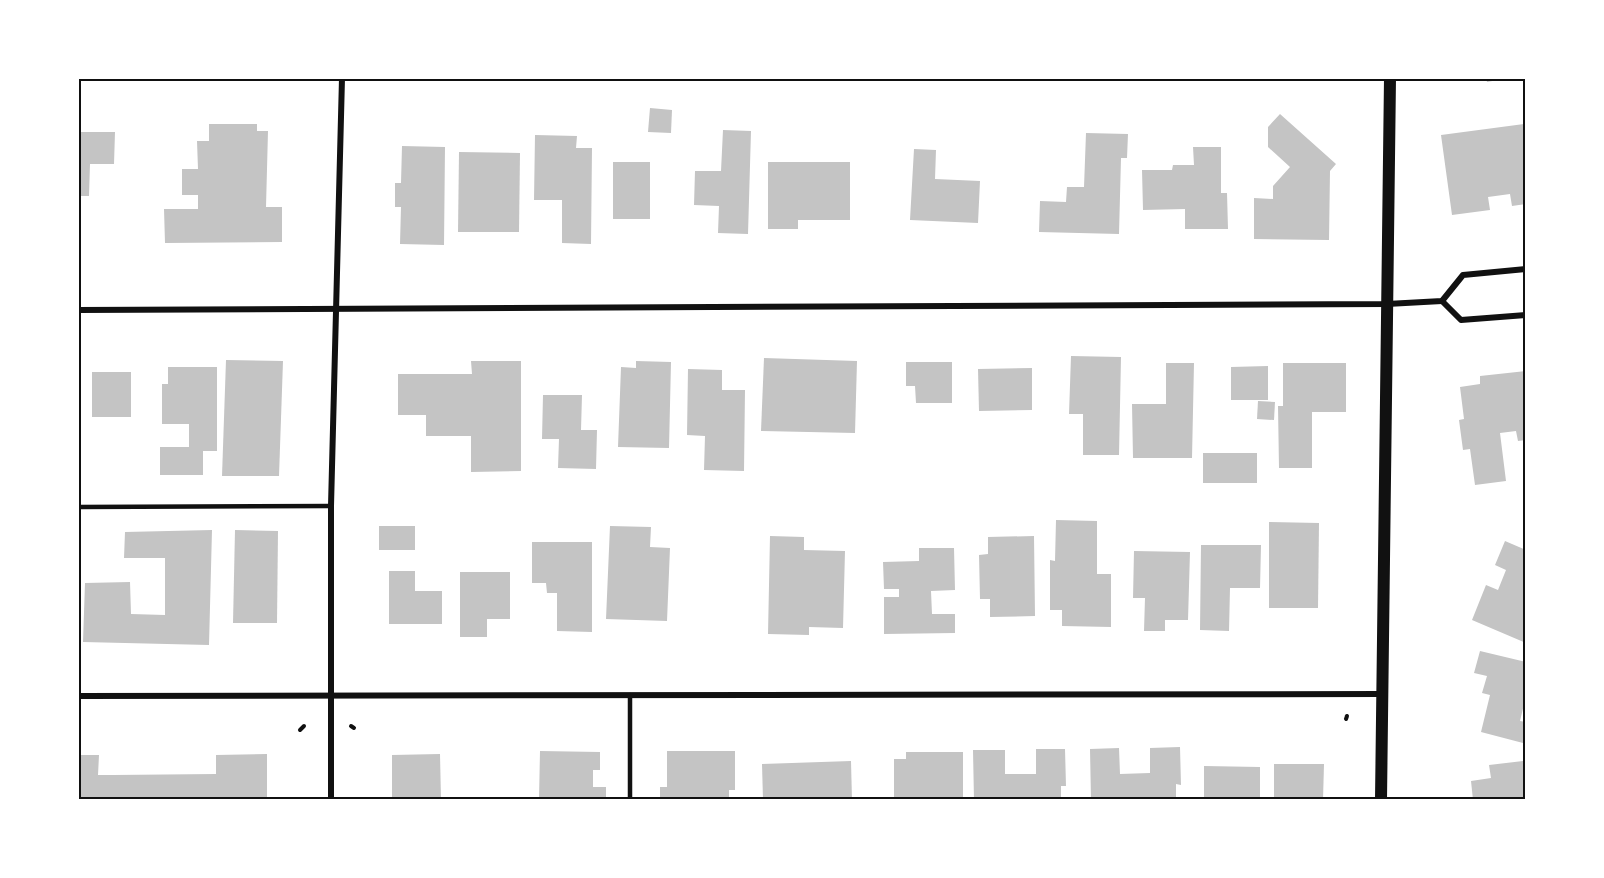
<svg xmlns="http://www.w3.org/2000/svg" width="1604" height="878" font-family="'Zilla Slab',serif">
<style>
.building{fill:#c4c4c4}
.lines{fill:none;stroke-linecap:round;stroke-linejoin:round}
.path{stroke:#111;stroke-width:4}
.service{stroke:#111;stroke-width:4.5}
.minor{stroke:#111;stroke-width:6}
.secondary{stroke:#111;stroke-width:12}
.neatline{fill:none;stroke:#111;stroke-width:2}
</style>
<rect width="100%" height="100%" fill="#fff"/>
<g class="building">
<path d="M 1486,78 L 1503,78 L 1503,79 L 1487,82 Z"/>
<path d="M 650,108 L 672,110 L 671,133 L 648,132 Z"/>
<path d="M 1280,114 L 1336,164 L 1330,171 L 1329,240 L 1254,239 L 1254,198 L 1273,199 L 1273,186 L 1290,167 L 1268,147 L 1268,127 Z"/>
<path d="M 209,124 L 257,124 L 257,131 L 268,131 L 266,207 L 282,207 L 282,242 L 165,243 L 164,209 L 198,209 L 198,195 L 182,195 L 182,169 L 198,169 L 197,141 L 209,141 Z"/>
<path d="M 1524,124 L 1526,204 L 1512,206 L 1510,194 L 1488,197 L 1490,210 L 1452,215 L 1441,135 Z"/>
<path d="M 723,130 L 751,131 L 748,234 L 718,233 L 719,206 L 694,205 L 695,171 L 721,171 Z"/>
<path d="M 78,132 L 115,132 L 114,164 L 90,164 L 89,196 L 78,196 Z"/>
<path d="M 1086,133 L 1128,134 L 1127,158 L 1121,158 L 1119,234 L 1039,232 L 1040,201 L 1066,202 L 1067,187 L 1084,187 Z"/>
<path d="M 535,135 L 577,136 L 576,148 L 592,148 L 591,244 L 562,243 L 562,200 L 534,200 Z"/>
<path d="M 402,146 L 445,147 L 444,245 L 400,244 L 401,207 L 395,207 L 395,183 L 401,183 Z"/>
<path d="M 1193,147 L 1221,147 L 1221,193 L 1227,193 L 1228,229 L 1185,229 L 1185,209 L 1143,210 L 1142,170 L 1172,170 L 1173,165 L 1194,165 Z"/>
<path d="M 914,149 L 936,150 L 935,179 L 980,181 L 978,223 L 910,220 Z"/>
<path d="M 459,152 L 520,153 L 519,232 L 458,232 Z"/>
<rect x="613" y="162" width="37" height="57"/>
<path d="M 768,162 L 850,162 L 850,220 L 798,220 L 798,229 L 768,229 Z"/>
<path d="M 1071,356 L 1121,357 L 1119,455 L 1083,455 L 1083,414 L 1069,414 Z"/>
<path d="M 764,358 L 857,361 L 855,433 L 761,431 Z"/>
<path d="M 226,360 L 283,361 L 279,476 L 222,476 Z"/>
<path d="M 471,361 L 521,361 L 521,471 L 471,472 L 471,436 L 426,436 L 426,415 L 398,415 L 398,374 L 472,374 Z"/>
<path d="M 636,361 L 671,362 L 669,448 L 618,447 L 621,367 L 636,368 Z"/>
<path d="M 906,362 L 952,362 L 952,403 L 916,403 L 915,386 L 906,386 Z"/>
<path d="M 1166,363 L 1194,363 L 1192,458 L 1133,458 L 1132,404 L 1166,404 Z"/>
<path d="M 1283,363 L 1346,363 L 1346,412 L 1312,412 L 1312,468 L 1279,468 L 1278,406 L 1283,406 Z"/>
<path d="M 1268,366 L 1268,400 L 1231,400 L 1231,367 Z"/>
<path d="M 168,367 L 217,367 L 217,451 L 203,451 L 203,475 L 160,475 L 160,447 L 189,447 L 189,424 L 162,424 L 162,384 L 168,384 Z"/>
<path d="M 1032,368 L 1032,410 L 979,411 L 978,369 Z"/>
<path d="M 688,369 L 722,370 L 722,390 L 745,390 L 744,471 L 704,470 L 705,436 L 687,435 Z"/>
<path d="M 1526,371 L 1526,440 L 1518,441 L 1516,431 L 1500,433 L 1506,481 L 1475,485 L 1470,449 L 1463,450 L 1459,420 L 1464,419 L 1460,387 L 1480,384 L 1480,376 Z"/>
<rect x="92" y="372" width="39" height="45"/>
<path d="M 543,395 L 582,395 L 581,430 L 597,430 L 596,469 L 558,468 L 559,439 L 542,439 Z"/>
<path d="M 1258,401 L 1275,402 L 1274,420 L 1257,419 Z"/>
<rect x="1203" y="453" width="54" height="30"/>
<path d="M 1056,520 L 1097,521 L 1097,574 L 1111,574 L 1111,627 L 1062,626 L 1062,610 L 1050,610 L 1050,560 L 1055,561 Z"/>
<path d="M 1269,522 L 1319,523 L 1318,608 L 1269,608 Z"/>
<rect x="379" y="526" width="36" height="24"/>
<path d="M 610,526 L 651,527 L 650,547 L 670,548 L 667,621 L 606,619 Z"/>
<path d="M 212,530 L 209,645 L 83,642 L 85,583 L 130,582 L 131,614 L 165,615 L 165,558 L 124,558 L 125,532 Z"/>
<path d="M 235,530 L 278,531 L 277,623 L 233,623 Z"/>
<path d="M 770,536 L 804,537 L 804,550 L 845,551 L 843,628 L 809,627 L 809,635 L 768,634 Z"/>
<path d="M 1034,536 L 1035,616 L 990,617 L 990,599 L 980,599 L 979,555 L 988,554 L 988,537 Z"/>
<path d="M 1505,541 L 1526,550 L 1526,643 L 1472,620 L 1486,585 L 1498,590 L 1506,570 L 1495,565 Z"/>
<path d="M 532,542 L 592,542 L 592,632 L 557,631 L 557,593 L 547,593 L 546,583 L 532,583 Z"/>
<path d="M 1201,545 L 1261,545 L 1260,588 L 1230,588 L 1229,631 L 1200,630 Z"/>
<path d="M 919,548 L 954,548 L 955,590 L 931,591 L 932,614 L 955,614 L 955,633 L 884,634 L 884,597 L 899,597 L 899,589 L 884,589 L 883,562 L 919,561 Z"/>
<path d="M 1134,551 L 1190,552 L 1188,620 L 1165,620 L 1165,631 L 1144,631 L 1145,598 L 1133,598 Z"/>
<path d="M 389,571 L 415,571 L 415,591 L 442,591 L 442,624 L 389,624 Z"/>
<path d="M 460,572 L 510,572 L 510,619 L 487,619 L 487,637 L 460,637 Z"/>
<path d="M 1480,651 L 1526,662 L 1526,696 L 1520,721 L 1526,722 L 1523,743 L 1481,732 L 1490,695 L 1482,693 L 1487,676 L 1474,673 Z"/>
<path d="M 1180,747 L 1181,785 L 1176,784 L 1176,797 L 1186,797 L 1186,800 L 1091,800 L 1090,749 L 1119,748 L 1120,774 L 1150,773 L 1150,748 Z"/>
<path d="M 1036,749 L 1065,749 L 1066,786 L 1061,786 L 1061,800 L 974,800 L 973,750 L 1005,750 L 1005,774 L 1036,774 Z"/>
<path d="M 540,751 L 600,752 L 600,770 L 593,770 L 593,787 L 606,787 L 606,800 L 539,800 Z"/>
<path d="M 667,751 L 735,751 L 735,790 L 729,790 L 729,800 L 660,800 L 660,787 L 667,787 Z"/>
<path d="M 906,752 L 963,752 L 963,800 L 894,800 L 894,759 L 906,759 Z"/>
<path d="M 267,754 L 267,800 L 78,800 L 78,755 L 99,755 L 98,775 L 113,775 L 216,774 L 216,755 Z"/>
<path d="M 440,754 L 441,800 L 392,800 L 392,755 Z"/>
<path d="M 851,761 L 852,800 L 763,800 L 762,764 Z"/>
<path d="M 1523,761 L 1526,800 L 1473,800 L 1471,781 L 1491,778 L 1489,765 Z"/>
<path d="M 1274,764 L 1324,764 L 1323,800 L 1274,800 Z"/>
<path d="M 1204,766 L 1260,767 L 1260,800 L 1204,800 Z"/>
</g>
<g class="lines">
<g class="path">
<path d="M 1346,719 L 1347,716"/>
<path d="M 351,726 L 354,728"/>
<path d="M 300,730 L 304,726"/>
</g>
<g class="service">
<path d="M 78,507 L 331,506"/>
<path d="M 630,695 L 630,800"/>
</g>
<g class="minor">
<path d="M 1442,301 L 1461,320 L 1526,315"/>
<path d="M 78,310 L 1387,304 L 1442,301 L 1463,275 L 1526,269"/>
<path d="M 78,696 L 1382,694"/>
<path d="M 331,800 L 331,506 L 342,78"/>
</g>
<path class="secondary" d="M 1381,800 L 1390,78"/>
</g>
<rect width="1604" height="878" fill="none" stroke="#ffffff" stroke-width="159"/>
<rect x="80" y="80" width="1444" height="718" class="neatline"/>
</svg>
